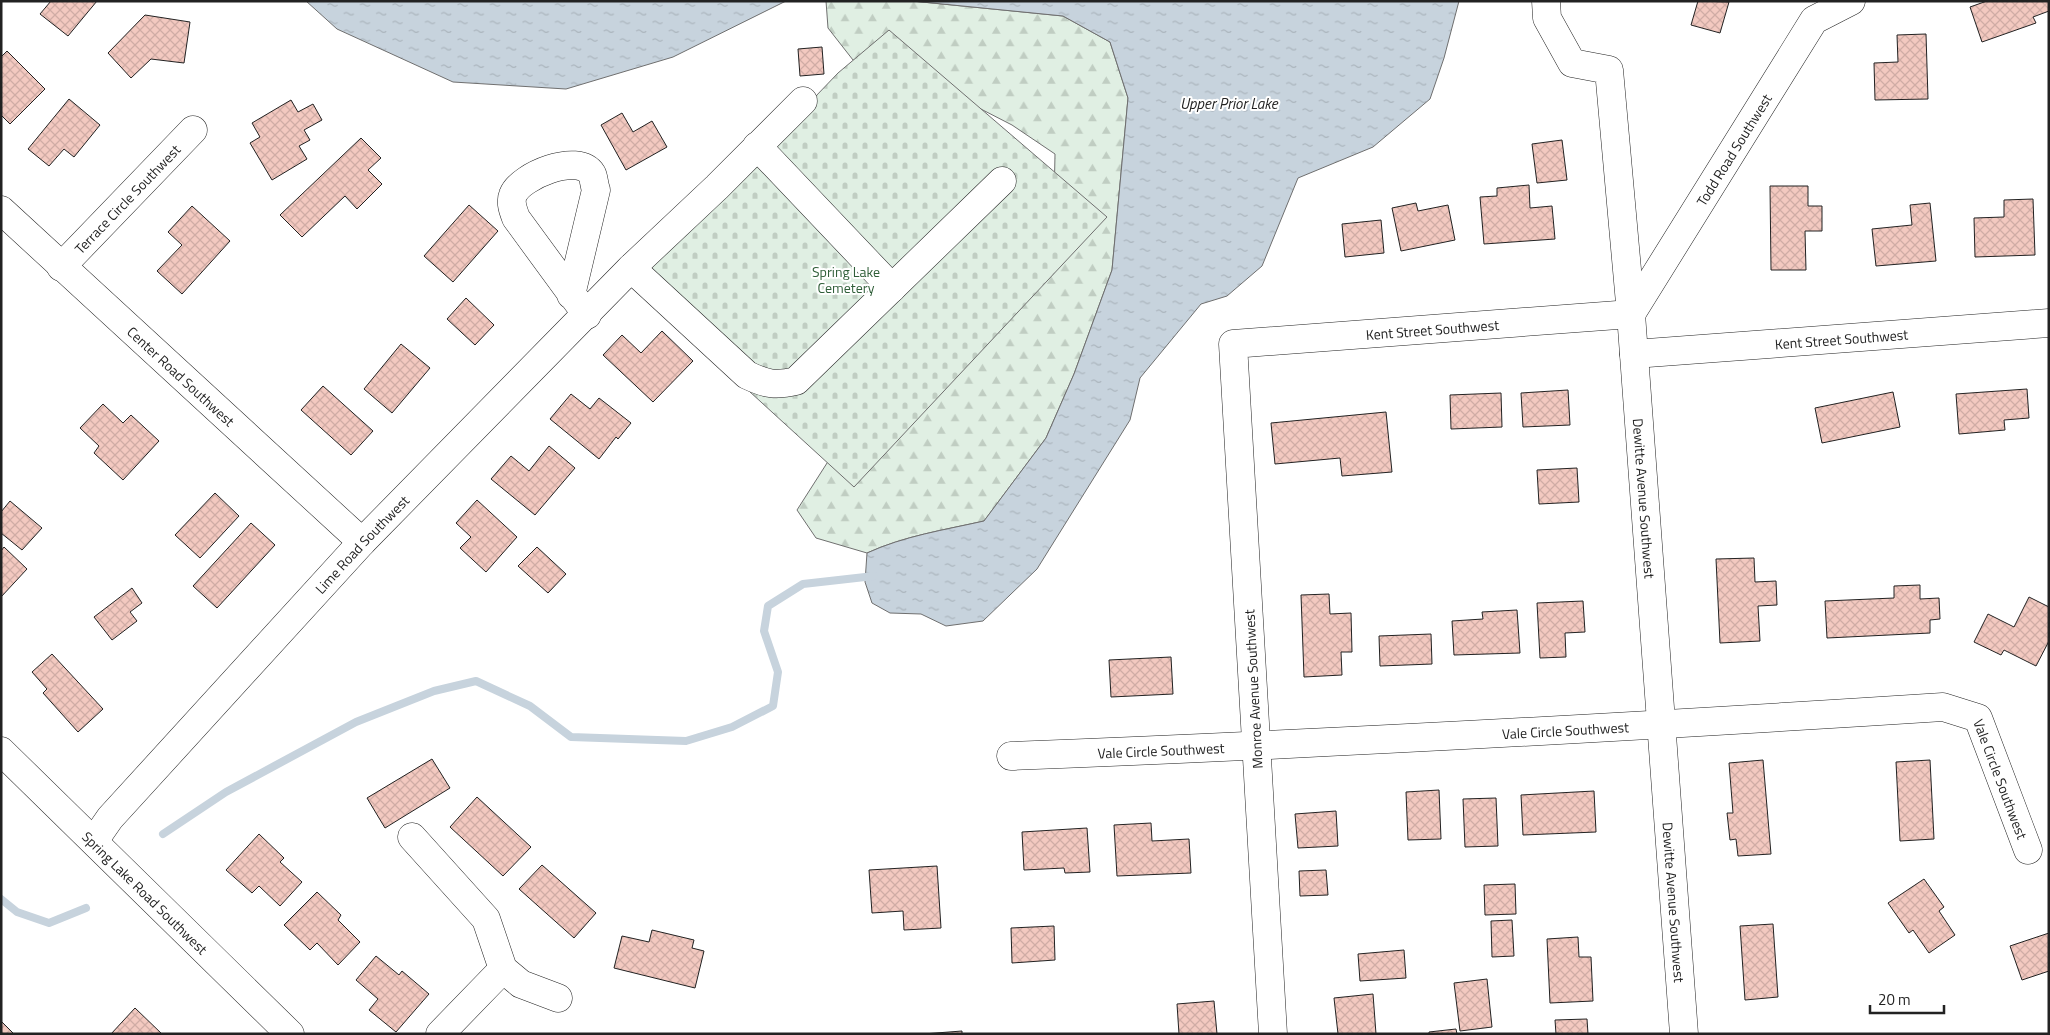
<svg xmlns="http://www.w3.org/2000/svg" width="2050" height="1035" font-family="'Titillium Web',sans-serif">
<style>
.forest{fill:url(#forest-firs);stroke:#6f6f6f}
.cemetery{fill:url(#cemetery-stones);stroke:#6f6f6f}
.water{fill:url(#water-ripples);stroke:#6f6f6f}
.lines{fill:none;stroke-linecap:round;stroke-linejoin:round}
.stream{stroke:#c7d3dd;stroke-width:8}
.building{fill:url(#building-cross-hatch);stroke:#222}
.minor-casing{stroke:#222;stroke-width:29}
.minor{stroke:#fff;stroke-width:28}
.labels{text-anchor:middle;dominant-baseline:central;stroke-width:4;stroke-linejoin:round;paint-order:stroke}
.street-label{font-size:14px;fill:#222;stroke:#fff}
.park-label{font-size:14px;fill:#2f5e38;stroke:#fff}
.water-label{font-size:15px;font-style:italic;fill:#222;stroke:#fff}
</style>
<defs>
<pattern id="forest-firs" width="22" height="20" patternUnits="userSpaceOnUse" patternTransform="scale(1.25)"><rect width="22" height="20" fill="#e0efe3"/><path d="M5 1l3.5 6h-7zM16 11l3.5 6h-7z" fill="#c0cdc2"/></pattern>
<pattern id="cemetery-stones" width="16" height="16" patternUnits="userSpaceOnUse" patternTransform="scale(1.25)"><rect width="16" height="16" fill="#e0efe3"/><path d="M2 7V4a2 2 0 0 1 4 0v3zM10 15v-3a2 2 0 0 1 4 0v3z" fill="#c0cdc2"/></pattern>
<pattern id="water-ripples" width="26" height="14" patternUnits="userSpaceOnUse" patternTransform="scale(1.25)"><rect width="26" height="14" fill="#c7d3dd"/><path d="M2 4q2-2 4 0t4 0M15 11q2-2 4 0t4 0" fill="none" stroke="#abb5bd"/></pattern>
<pattern id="building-cross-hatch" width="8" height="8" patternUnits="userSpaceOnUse" patternTransform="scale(1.25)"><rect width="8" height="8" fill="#f3c9c0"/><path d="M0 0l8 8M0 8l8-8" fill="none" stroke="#d0aca5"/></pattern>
</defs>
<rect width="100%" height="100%" fill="#fff"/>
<path class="forest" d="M 826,1 L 912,1 L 1063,16 L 1110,42 L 1128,98 L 1112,270 L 1074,374 L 1046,438 L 984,521 C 944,530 904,536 867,553 L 816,538 L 797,510 L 843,438 L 1054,204 L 1055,154 L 1012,125 L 901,68 L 853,60 L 828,28 Z"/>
<path class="cemetery" d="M 889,30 L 1107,217 L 854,487 L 634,286 L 838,73 Z"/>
<g class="water">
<path d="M 306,1 L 786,1 L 673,57 L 566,89 L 453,82 L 337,29 Z"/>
<path d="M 912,1 L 1459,1 L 1444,58 L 1430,99 L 1373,147 L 1298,178 L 1262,266 L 1227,296 L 1201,304 L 1140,378 L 1130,420 L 1037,569 L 983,621 L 946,626 L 921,614 L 890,613 L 872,603 L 865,582 L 867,553 C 904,536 944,530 984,521 L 1046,438 L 1074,374 L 1112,270 L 1128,98 L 1110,42 L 1063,16 Z"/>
</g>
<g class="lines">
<g class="stream">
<path d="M 163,834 L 226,792 L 356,722 L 434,691 L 476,681 L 530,706 L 571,737 L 686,741 L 732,727 L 773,706 L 778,672 L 764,631 L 768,606 L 803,584 L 874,576"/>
<path d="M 1,899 L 17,912 L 49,923 L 86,908"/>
</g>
</g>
<g class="building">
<path d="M 51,1 L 97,1 L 68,36 L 40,14 Z"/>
<path d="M 1698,1 L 1729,2 L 1720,33 L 1691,25 Z"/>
<path d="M 1987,1 L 2049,1 L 2049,11 L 2033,17 L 2036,23 L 1982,42 L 1970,7 Z"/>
<path d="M 145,15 L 190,22 L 184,63 L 151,59 L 131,78 L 108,53 Z"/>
<path d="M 1926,34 L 1928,99 L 1875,100 L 1874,63 L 1898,62 L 1897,35 Z"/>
<path d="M 822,47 L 824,74 L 800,76 L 798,49 Z"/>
<path d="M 7,51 L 45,89 L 10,124 L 1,115 L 1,57 Z"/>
<path d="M 69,99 L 100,125 L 74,157 L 64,149 L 49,166 L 28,149 Z"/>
<path d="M 291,100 L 298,112 L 313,104 L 322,120 L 304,130 L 310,140 L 299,146 L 307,159 L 272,180 L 250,143 L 260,137 L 252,123 Z"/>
<path d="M 622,113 L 633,132 L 652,121 L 667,147 L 626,170 L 601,125 Z"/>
<path d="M 361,138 L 381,158 L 368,170 L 382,184 L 357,209 L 345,196 L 302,237 L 280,215 Z"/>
<path d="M 1562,140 L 1567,180 L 1537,183 L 1532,144 Z"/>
<path d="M 1529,185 L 1530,208 L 1552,206 L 1555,239 L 1484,244 L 1480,197 L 1497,196 L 1497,188 Z"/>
<path d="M 1770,186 L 1808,186 L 1808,206 L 1822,206 L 1822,231 L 1805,231 L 1806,270 L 1771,270 Z"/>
<path d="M 2033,199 L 2035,255 L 1975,257 L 1974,218 L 2004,217 L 2004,200 Z"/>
<path d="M 1416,203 L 1418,211 L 1448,205 L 1455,240 L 1401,251 L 1392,208 Z"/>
<path d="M 1930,203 L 1936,261 L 1876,266 L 1872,229 L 1912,225 L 1910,205 Z"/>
<path d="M 469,205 L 498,231 L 453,282 L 424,256 Z"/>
<path d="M 192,206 L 230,241 L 182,294 L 157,271 L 182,245 L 168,232 Z"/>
<path d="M 1381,220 L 1384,253 L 1345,257 L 1342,224 Z"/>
<path d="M 466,298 L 494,325 L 475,345 L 447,319 Z"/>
<path d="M 662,331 L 693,361 L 653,402 L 603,355 L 622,335 L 641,353 Z"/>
<path d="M 401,344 L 430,368 L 392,413 L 364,389 Z"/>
<path d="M 323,386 L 373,431 L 351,455 L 301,410 Z"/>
<path d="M 2027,389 L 2029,418 L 2004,420 L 2005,430 L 1959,434 L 1956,394 Z"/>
<path d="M 1568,390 L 1570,425 L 1523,427 L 1521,393 Z"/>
<path d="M 1893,392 L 1900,427 L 1822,443 L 1815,408 Z"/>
<path d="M 1501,393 L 1502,427 L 1451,429 L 1450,395 Z"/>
<path d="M 571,394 L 590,409 L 599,398 L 631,423 L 618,439 L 616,437 L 599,459 L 550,419 Z"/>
<path d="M 103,404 L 123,423 L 131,415 L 159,441 L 123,480 L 94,453 L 99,446 L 80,428 Z"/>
<path d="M 1386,412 L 1392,472 L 1342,476 L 1340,458 L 1275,464 L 1271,423 Z"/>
<path d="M 549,446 L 575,468 L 535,515 L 491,479 L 511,456 L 529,471 Z"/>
<path d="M 1577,468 L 1579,502 L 1539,504 L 1537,470 Z"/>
<path d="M 215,493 L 239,516 L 200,558 L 175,535 Z"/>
<path d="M 477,500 L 517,537 L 486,572 L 460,548 L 471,537 L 456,523 Z"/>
<path d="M 10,501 L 42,528 L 22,550 L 1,533 L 1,512 Z"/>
<path d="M 251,523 L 275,545 L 217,608 L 193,586 Z"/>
<path d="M 4,547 L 27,569 L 1,597 L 1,551 Z"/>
<path d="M 537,547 L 566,574 L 548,593 L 518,566 Z"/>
<path d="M 1754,558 L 1755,582 L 1776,581 L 1777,605 L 1758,606 L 1760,641 L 1720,643 L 1716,559 Z"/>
<path d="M 1920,585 L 1920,599 L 1939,598 L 1940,619 L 1930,620 L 1930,633 L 1827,638 L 1825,601 L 1894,598 L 1894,586 Z"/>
<path d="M 132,588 L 142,603 L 130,612 L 137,621 L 112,640 L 94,617 Z"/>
<path d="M 1329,594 L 1330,614 L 1351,613 L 1352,652 L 1341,652 L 1342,675 L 1304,677 L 1301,595 Z"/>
<path d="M 2029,597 L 2049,607 L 2049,641 L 2036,666 L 2004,650 L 2001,655 L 1974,642 L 1988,614 L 2014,627 Z"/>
<path d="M 1583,601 L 1585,632 L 1565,633 L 1566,657 L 1540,658 L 1537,603 Z"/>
<path d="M 1517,610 L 1520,653 L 1454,655 L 1452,621 L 1483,619 L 1482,612 Z"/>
<path d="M 1431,634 L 1432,664 L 1380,666 L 1379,636 Z"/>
<path d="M 52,654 L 103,709 L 78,732 L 43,693 L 47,689 L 32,672 Z"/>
<path d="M 1171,657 L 1173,694 L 1111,697 L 1109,660 Z"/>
<path d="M 432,759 L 450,788 L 385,828 L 367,798 Z"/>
<path d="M 1763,760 L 1771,854 L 1738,856 L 1736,839 L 1730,840 L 1727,813 L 1733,813 L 1729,763 Z"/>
<path d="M 1930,760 L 1934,839 L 1900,841 L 1896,762 Z"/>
<path d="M 1439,790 L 1441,839 L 1408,840 L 1406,792 Z"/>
<path d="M 1594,791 L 1596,832 L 1523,835 L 1521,795 Z"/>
<path d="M 477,797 L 531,847 L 503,876 L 450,827 Z"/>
<path d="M 1496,798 L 1498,846 L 1465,847 L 1463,799 Z"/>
<path d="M 1336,811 L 1338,846 L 1298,848 L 1295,814 Z"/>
<path d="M 1151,823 L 1152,841 L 1189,839 L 1191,873 L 1117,876 L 1114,825 Z"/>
<path d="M 1087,828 L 1090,872 L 1065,873 L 1064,868 L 1024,870 L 1022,832 Z"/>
<path d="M 259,834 L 284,858 L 280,862 L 302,882 L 280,906 L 259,886 L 252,893 L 226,870 Z"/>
<path d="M 542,865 L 596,913 L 574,938 L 519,889 Z"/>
<path d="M 937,866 L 941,928 L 904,930 L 903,911 L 872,913 L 869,870 Z"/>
<path d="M 1326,870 L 1328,895 L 1300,896 L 1299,871 Z"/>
<path d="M 1924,879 L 1944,907 L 1939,911 L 1955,935 L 1929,953 L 1913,930 L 1909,933 L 1888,903 Z"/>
<path d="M 1515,884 L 1516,914 L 1485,915 L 1484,885 Z"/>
<path d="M 317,892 L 341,915 L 338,920 L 360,942 L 338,965 L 317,943 L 310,950 L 284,925 Z"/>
<path d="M 1512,920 L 1514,956 L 1492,957 L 1491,921 Z"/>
<path d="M 1773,924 L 1778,997 L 1745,1000 L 1740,926 Z"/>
<path d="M 1054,926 L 1055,960 L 1012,963 L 1011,928 Z"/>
<path d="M 652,930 L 694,940 L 692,948 L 704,951 L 695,988 L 614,968 L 622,936 L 649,942 Z"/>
<path d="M 2049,933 L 2049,971 L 2022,980 L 2010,946 Z"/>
<path d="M 1578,937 L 1579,957 L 1591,957 L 1593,1001 L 1550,1003 L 1547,939 Z"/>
<path d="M 1404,950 L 1406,978 L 1360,981 L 1358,954 Z"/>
<path d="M 376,956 L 399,975 L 402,971 L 429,994 L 396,1032 L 369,1010 L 378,999 L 356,980 Z"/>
<path d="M 1487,979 L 1492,1027 L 1460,1031 L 1454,983 Z"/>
<path d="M 1373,994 L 1376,1034 L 1338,1034 L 1334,998 Z"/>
<path d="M 1214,1001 L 1217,1034 L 1179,1034 L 1177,1004 Z"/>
<path d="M 135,1008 L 162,1034 L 111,1034 Z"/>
<path d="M 1587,1019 L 1588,1034 L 1611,1034 L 1556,1034 L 1555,1020 Z"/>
<path d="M 1,1021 L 14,1034 L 1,1034 Z"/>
<path d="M 1456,1029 L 1457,1034 L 1429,1034 L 1429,1032 Z"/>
<path d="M 962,1031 L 962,1034 L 923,1034 Z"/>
</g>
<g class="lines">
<g class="minor-casing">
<g id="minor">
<path id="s1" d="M 1546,1 L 1547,18 L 1572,63 L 1609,70 L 1631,314 L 1684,1034"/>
<path d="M 757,146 L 892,288"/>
<path id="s2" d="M 1,210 L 362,542"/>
<path id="s3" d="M 61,267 L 193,130"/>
<path d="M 631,268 L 747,375 C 766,384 775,386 796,381 L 1002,181"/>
<path d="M 571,295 L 596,190 C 594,185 594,178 592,174 C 578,152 520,176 513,195 C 510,202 513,210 516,218 L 587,315"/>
<path id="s4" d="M 1634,354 L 2049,323"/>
<path id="s5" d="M 1,751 L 290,1034"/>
<path id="s6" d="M 1011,756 C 1322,744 1632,727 1943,707 L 1978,718 L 2028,850"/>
<path d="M 412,837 L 486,919 L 503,969 L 521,984 L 558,998"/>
<path id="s7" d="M 94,841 L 110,818 L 362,542 L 631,268 L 717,187 L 803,101"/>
<path d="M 440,1034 L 503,969"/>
<path id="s8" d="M 1273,1034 L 1233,344 L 1631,314 L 1814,20 L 1851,1"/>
</g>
</g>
<use href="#minor" class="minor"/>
</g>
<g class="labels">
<g class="street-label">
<text stroke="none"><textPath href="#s8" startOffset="1284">Todd Road Southwest</textPath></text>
<text stroke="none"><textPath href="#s3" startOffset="95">Terrace Circle Southwest</textPath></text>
<text stroke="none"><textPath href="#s8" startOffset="891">Kent Street Southwest</textPath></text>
<text stroke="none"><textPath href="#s4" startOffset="208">Kent Street Southwest</textPath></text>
<text stroke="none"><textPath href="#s2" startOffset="245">Center Road Southwest</textPath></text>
<text stroke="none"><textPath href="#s1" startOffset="536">Dewitte Avenue Southwest</textPath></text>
<text stroke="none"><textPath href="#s7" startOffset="400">Lime Road Southwest</textPath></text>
<text transform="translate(1253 689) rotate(-93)">Monroe Avenue Southwest</text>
<text stroke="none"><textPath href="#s6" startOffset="555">Vale Circle Southwest</textPath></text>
<text stroke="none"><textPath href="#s6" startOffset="150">Vale Circle Southwest</textPath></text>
<text stroke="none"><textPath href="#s6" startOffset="1035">Vale Circle Southwest</textPath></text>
<text stroke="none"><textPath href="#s5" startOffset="202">Spring Lake Road Southwest</textPath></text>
<text stroke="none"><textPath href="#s1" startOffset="941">Dewitte Avenue Southwest</textPath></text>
</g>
<g class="park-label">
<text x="846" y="271">Spring Lake<tspan x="846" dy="16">Cemetery</tspan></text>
</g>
<g class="water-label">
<text x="1229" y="103">Upper Prior Lake</text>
</g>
</g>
<rect width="2050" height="1035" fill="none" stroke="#222222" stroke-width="5"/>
<path d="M1870 1005v8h74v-8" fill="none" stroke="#222222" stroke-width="2.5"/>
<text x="1878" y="1005" font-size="15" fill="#222222" stroke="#ffffff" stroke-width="4" paint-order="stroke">20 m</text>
</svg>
